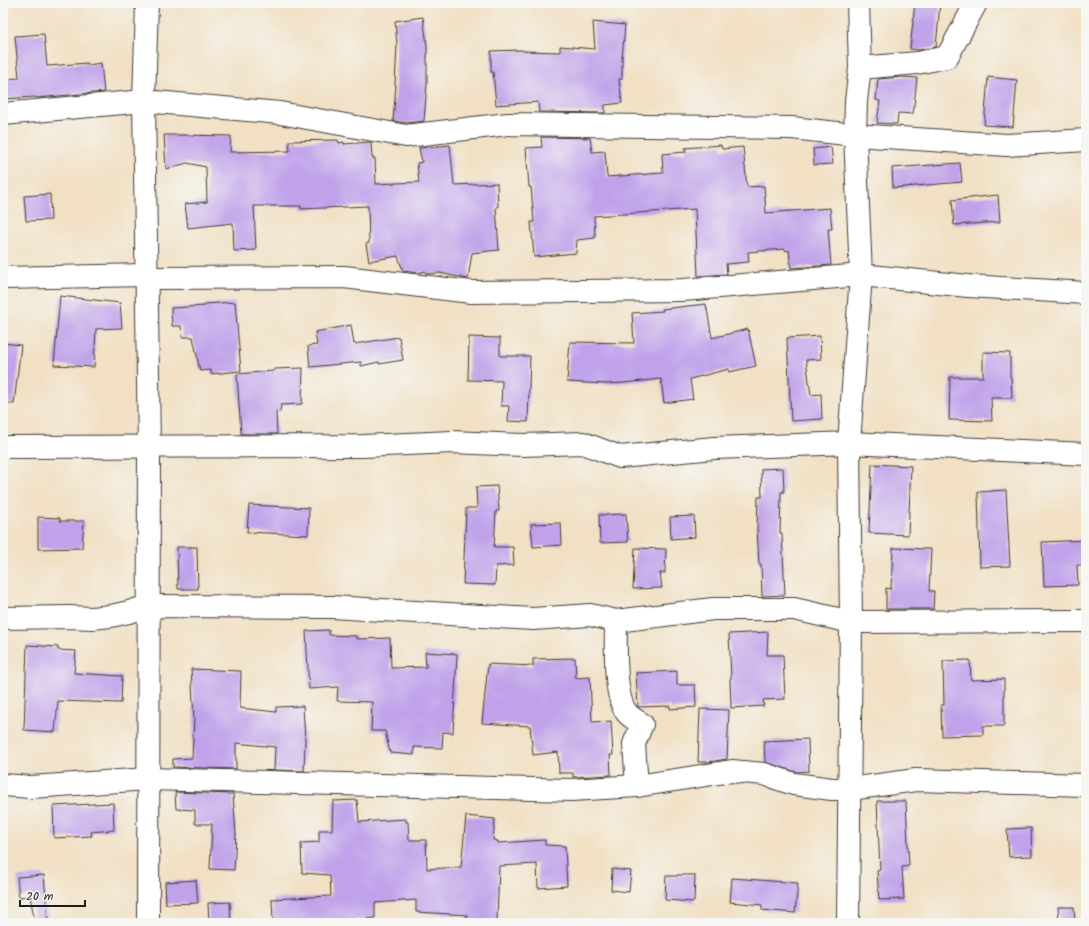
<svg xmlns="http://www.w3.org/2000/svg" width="1089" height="926" font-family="Kalam,sans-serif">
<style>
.building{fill:#c0a2ea}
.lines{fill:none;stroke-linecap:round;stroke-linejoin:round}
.minor-casing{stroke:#3c3935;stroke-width:24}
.minor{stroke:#fff;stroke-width:22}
</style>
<rect width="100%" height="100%" fill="#f6f6f2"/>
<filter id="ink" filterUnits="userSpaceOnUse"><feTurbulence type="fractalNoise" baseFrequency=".025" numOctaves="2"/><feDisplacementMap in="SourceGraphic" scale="8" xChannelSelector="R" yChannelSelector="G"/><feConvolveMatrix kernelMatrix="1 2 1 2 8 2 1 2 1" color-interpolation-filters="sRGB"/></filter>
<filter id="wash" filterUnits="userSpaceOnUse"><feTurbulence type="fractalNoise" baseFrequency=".012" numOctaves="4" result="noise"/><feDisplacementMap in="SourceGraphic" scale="16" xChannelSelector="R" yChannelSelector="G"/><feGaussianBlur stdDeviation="0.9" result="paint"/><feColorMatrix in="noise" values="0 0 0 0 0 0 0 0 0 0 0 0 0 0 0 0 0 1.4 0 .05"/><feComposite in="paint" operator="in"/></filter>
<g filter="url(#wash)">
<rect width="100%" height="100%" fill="#f1e0c4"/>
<g id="blocks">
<g class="building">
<path d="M 915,3 L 940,3 L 936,47 L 919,50 L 910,49 Z"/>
<path d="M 423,17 L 427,45 L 427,84 L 424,121 L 406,123 L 393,121 L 396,85 L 395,85 L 397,45 L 395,21 Z"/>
<path d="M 593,22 L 625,25 L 622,59 L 622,79 L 619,79 L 622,103 L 605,105 L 605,113 L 539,112 L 538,102 L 496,105 L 493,72 L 491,72 L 491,51 L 522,50 L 523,51 L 560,52 L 560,46 L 595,49 Z"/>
<path d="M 44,34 L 47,66 L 88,63 L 88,65 L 101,63 L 104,92 L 36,98 L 36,97 L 3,99 L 3,79 L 19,78 L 15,36 Z"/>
<path d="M 902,77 L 917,78 L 913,114 L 898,113 L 897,124 L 877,123 L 880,101 L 876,100 L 878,79 Z"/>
<path d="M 988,77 L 1017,80 L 1013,127 L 984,125 Z"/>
<path d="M 164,135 L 181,135 L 231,136 L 230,152 L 290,151 L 289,141 L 338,140 L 339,143 L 344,142 L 344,144 L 371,142 L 372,158 L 375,158 L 376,184 L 419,182 L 417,163 L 422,162 L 419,148 L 450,145 L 454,185 L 497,183 L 498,207 L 496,207 L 499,250 L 472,253 L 468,279 L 440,273 L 426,274 L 425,271 L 418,273 L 403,271 L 398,256 L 369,261 L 366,244 L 369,243 L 368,206 L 301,209 L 301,206 L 254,206 L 256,250 L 234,251 L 233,223 L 188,228 L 185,204 L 207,202 L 206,167 L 187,163 L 166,169 Z"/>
<path d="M 541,137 L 590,138 L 592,152 L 605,151 L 607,177 L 663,173 L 662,154 L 686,152 L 685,148 L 721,145 L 722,149 L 743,147 L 747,187 L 764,186 L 766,213 L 830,208 L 832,229 L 828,229 L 831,265 L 791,268 L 789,250 L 786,251 L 785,249 L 748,252 L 749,262 L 726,264 L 727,274 L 698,276 L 695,209 L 594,216 L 595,238 L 577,240 L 576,253 L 534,257 L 531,222 L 534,222 L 531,187 L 529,187 L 526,148 L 542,147 Z"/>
<path d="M 831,147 L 833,164 L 814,165 L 813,149 Z"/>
<path d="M 960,163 L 962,182 L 893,188 L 892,168 Z"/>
<path d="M 50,194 L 51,220 L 26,221 L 24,196 Z"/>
<path d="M 998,195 L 1000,222 L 954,225 L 952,200 Z"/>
<path d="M 60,296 L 120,303 L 122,328 L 96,329 L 94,367 L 54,365 Z"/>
<path d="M 235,302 L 241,371 L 211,374 L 211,370 L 200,371 L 193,337 L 182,337 L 181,326 L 172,326 L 171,308 L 205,306 L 205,304 Z"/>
<path d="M 706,304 L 712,338 L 748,329 L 756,366 L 729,372 L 729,369 L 690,379 L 693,399 L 664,403 L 661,379 L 623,383 L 606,384 L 567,382 L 570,342 L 634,343 L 632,313 L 663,311 L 662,309 Z"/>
<path d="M 351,325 L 354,344 L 399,337 L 403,360 L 379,364 L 379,362 L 361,366 L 361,362 L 310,367 L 308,346 L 317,345 L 315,332 Z"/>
<path d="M 820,336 L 821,359 L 806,360 L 811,395 L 821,394 L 822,419 L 791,421 L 787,338 Z"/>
<path d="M 469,337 L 500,338 L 500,356 L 530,356 L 528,422 L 508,421 L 509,406 L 501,406 L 502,381 L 468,380 Z"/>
<path d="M 3,343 L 21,345 L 14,404 L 3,403 Z"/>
<path d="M 983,352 L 1010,353 L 1010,377 L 1011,377 L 1012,398 L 991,398 L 992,421 L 949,420 L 950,377 L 983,377 Z"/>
<path d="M 303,368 L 302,404 L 281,405 L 280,412 L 276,411 L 277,434 L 241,434 L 237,374 L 274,371 L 274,369 Z"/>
<path d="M 872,464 L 911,466 L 908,535 L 869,533 Z"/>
<path d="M 783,468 L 784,492 L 781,492 L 780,533 L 782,533 L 785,595 L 762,596 L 761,564 L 759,564 L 757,529 L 758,497 L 762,497 L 761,469 Z"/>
<path d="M 497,486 L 499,511 L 496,511 L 494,547 L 513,547 L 514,565 L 496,566 L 495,585 L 463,584 L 466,508 L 477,508 L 476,487 Z"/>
<path d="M 1006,490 L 1010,566 L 980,567 L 978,492 Z"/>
<path d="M 249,505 L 309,508 L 308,535 L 247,532 Z"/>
<path d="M 626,514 L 628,542 L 600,543 L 599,515 Z"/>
<path d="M 694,516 L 695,537 L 671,539 L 670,517 Z"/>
<path d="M 38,517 L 60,518 L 60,521 L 84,521 L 82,548 L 38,549 Z"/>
<path d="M 561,523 L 562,545 L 533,547 L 531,524 Z"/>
<path d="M 1086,540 L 1086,565 L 1077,565 L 1078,585 L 1044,586 L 1042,542 Z"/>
<path d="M 177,547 L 197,547 L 198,589 L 178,589 Z"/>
<path d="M 635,548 L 666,549 L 665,573 L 660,573 L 662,588 L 633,589 Z"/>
<path d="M 893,548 L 931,549 L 929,591 L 934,591 L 933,609 L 886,609 L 886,588 L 891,589 Z"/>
<path d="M 329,630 L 329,635 L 356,636 L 356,639 L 390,638 L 391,668 L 426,667 L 425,652 L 457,654 L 453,733 L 443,732 L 442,748 L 414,747 L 414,755 L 390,753 L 385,731 L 371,731 L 372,702 L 337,701 L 338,687 L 309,689 L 306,631 Z"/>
<path d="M 768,632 L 767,655 L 783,655 L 785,699 L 763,700 L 764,706 L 731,708 L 730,679 L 731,678 L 729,634 Z"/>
<path d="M 27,645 L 58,647 L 58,650 L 76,651 L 74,673 L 122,676 L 121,703 L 58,701 L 55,732 L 24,730 Z"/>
<path d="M 575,658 L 576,678 L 590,677 L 592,722 L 611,721 L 613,755 L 610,755 L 611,775 L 573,777 L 573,773 L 559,773 L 558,752 L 533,755 L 530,726 L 482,723 L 488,664 L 533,666 L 533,659 Z"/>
<path d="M 970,660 L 971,680 L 1004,679 L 1004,726 L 983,726 L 983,735 L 942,736 L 941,705 L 944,705 L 943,661 Z"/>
<path d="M 191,669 L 241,671 L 240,708 L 276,712 L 276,707 L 303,706 L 305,740 L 304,771 L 274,770 L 275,747 L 236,743 L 236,769 L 173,767 L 173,759 L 192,758 L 194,718 Z"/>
<path d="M 677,671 L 677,685 L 695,685 L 696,707 L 670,709 L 670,706 L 638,707 L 636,673 Z"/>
<path d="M 700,709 L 729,710 L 727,759 L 708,762 L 698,762 Z"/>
<path d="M 808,739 L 809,771 L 796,772 L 765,762 L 764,741 Z"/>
<path d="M 175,792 L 233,794 L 236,834 L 234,870 L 210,869 L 212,824 L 195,824 L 195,810 L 176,809 Z"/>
<path d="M 357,800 L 359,822 L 406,819 L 406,822 L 408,822 L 409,840 L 426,840 L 427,869 L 461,867 L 466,816 L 495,819 L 493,840 L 498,841 L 498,843 L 545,840 L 545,845 L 565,846 L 567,886 L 538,888 L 537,864 L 499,866 L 497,922 L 467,921 L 467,915 L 416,912 L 416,900 L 375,903 L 375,918 L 355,920 L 355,923 L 273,923 L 272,899 L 331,896 L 330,875 L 302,873 L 301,843 L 319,842 L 319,830 L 332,830 L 333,801 Z"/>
<path d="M 877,801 L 906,801 L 909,866 L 902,867 L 904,899 L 879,900 L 877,871 L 880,870 Z"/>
<path d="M 113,803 L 114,830 L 91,832 L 92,836 L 54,838 L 53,806 Z"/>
<path d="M 1031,828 L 1032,856 L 1009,857 L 1007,829 Z"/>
<path d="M 612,869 L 631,871 L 629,892 L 611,890 Z"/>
<path d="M 44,875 L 48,923 L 35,923 L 30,896 L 19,897 L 17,877 Z"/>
<path d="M 677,875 L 695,875 L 694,902 L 665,900 L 666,876 L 677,876 Z"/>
<path d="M 732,878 L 798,883 L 795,913 L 762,910 L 762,905 L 730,902 Z"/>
<path d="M 196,880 L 198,903 L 166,904 L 165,882 Z"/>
<path d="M 230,902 L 231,923 L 209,923 L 208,903 Z"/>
<path d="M 1058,907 L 1074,907 L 1075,923 L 1059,923 Z"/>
</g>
</g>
</g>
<g filter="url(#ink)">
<use href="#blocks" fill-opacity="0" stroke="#3c3935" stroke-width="1"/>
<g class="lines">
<g class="minor-casing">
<g id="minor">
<path d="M 147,3 L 144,101 L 149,448 L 148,923"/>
<path d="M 860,68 L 917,63 L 947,57 L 976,3"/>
<path d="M 3,114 L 144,101 L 280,113 L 406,136 L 508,124 L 792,128 L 855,135 L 1007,145 L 1086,140"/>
<path d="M 3,278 L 146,275 L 155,278 L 344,277 L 471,292 L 683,290 L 861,275 L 968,286 L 1086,293"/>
<path d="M 3,447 L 363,446 L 452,442 L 523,445 L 583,443 L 620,457 L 714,448 L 849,443 L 1086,454"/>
<path d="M 3,618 L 70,617 L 92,618 L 111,616 L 129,612 L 148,606 L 332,607 L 533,619 L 590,615 L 616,621 L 713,609 L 794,609 L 851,622 L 1086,621"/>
<path d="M 616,621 C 616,642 613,697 627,713 C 630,717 637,721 642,724 L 634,744 L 637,786"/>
<path d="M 3,785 L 31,787 L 148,779 L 571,790 L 637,786 L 732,771 L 764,774 L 794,784 L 832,789 L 850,789 L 916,780 L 1086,785"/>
<path d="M 848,923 L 851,622 L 849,443 L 861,275 L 855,135 L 856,101 L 860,68 L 858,3"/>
</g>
</g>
<use href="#minor" class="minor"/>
</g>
</g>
<rect width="1089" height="926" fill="none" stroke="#f6f6f2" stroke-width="16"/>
<path d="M20 900v6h65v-6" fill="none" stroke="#1c1c1c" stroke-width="2"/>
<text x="26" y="900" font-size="12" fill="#1c1c1c" stroke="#f6f6f2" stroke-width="3" paint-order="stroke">20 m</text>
</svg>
